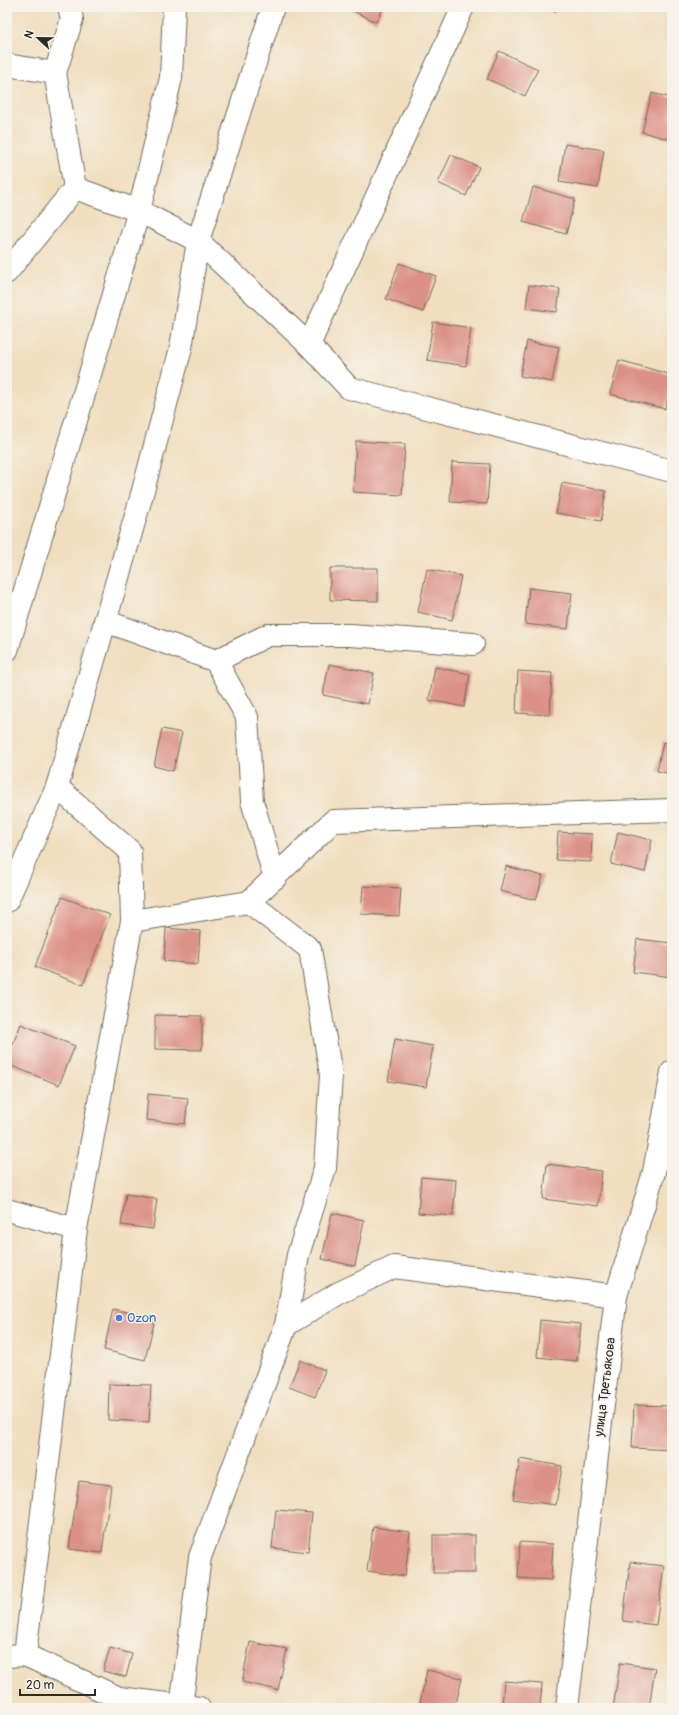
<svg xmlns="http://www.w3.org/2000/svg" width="679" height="1715" font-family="Pangolin,sans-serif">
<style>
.building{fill:#dc9187}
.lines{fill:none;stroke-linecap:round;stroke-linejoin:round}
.minor-casing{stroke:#706a5f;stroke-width:24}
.major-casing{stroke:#706a5f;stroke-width:24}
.minor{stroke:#fff;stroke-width:22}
.major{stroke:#fff;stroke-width:22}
.shop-dot{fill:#3f7fe0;stroke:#f7f3e8;stroke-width:1.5}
.labels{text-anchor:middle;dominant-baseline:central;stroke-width:3;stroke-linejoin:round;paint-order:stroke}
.shop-label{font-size:13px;fill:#366cbe;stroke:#f7f3e8;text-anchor:start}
.street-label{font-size:13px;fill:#2b2b2b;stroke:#f7f3e8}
</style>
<rect width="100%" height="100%" fill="#f7f3e8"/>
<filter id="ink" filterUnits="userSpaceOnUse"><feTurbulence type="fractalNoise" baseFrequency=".025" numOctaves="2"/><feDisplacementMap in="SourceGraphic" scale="8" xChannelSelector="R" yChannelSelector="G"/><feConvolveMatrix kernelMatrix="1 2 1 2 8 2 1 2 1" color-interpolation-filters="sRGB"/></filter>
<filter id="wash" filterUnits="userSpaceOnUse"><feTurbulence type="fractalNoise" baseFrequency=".012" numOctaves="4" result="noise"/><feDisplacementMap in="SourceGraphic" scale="16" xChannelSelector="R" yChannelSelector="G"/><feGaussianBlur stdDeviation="0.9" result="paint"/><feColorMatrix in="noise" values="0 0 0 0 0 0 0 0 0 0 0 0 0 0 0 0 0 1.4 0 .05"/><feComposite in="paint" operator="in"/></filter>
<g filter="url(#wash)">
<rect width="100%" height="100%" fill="#f0debf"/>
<g id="blocks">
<g class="building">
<path d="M 345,7 L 384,7 L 376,22 Z"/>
<path d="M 544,7 L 557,7 L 555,12 Z"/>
<path d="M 499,51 L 538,69 L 525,96 L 487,79 Z"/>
<path d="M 652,93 L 672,98 L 672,140 L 642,132 Z"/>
<path d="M 565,144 L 604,150 L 598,188 L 559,182 Z"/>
<path d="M 451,155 L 479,167 L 466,196 L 438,183 Z"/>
<path d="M 533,187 L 575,199 L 566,234 L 523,222 Z"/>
<path d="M 399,263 L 436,276 L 423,312 L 386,299 Z"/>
<path d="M 529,285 L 560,289 L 557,312 L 526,308 Z"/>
<path d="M 433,322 L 471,328 L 466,366 L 427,360 Z"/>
<path d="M 527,341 L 559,347 L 552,382 L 520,376 Z"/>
<path d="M 619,360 L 672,375 L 672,382 L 665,409 L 610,394 Z"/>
<path d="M 356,441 L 405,444 L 402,495 L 353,492 Z"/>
<path d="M 452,462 L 490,464 L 487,504 L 450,502 Z"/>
<path d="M 562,483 L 606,491 L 601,521 L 556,513 Z"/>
<path d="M 330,568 L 378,568 L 378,601 L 330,600 Z"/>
<path d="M 427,569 L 461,576 L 452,620 L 418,612 Z"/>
<path d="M 529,588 L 572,593 L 568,629 L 525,624 Z"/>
<path d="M 329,664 L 374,673 L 368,704 L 323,695 Z"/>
<path d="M 435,667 L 470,674 L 464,707 L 429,700 Z"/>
<path d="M 518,671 L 552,673 L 550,715 L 516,713 Z"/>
<path d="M 162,729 L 182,733 L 173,771 L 154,766 Z"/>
<path d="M 663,742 L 672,744 L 672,774 L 657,771 Z"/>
<path d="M 558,832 L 592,834 L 591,862 L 556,860 Z"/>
<path d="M 618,832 L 652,840 L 645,872 L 611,864 Z"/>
<path d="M 506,866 L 543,876 L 536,900 L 500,891 Z"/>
<path d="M 363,886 L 401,888 L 399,916 L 361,914 Z"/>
<path d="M 62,897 L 110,915 L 83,985 L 35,967 Z"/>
<path d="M 166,928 L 200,931 L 198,964 L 164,961 Z"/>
<path d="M 637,939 L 672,943 L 672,977 L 633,972 Z"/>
<path d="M 155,1015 L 202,1016 L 202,1050 L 155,1049 Z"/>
<path d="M 21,1024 L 75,1046 L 59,1085 L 7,1064 L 7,1058 Z"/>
<path d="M 395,1039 L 433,1046 L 426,1087 L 388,1081 Z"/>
<path d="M 148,1094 L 188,1098 L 185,1124 L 146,1120 Z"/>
<path d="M 547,1164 L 602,1171 L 598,1206 L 543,1199 Z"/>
<path d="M 421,1177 L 456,1180 L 453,1216 L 418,1213 Z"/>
<path d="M 126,1194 L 157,1199 L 153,1229 L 121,1225 Z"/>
<path d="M 332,1213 L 364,1220 L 355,1266 L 322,1259 Z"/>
<path d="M 113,1309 L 155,1319 L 145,1360 L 104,1350 Z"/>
<path d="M 540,1320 L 581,1324 L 577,1361 L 537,1357 Z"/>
<path d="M 300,1360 L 325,1370 L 315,1397 L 289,1387 Z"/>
<path d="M 109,1384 L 151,1385 L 149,1422 L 108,1420 Z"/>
<path d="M 634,1405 L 672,1406 L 672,1450 L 632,1448 Z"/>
<path d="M 520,1459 L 562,1466 L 556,1505 L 513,1499 Z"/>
<path d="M 79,1481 L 111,1485 L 102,1553 L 69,1549 Z"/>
<path d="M 276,1510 L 312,1513 L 308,1552 L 272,1548 Z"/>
<path d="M 373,1527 L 410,1532 L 405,1576 L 367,1571 Z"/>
<rect x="433" y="1535" width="42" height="38"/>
<path d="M 520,1542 L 553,1544 L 551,1580 L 518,1578 Z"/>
<path d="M 630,1562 L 664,1566 L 656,1625 L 623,1621 Z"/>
<path d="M 250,1642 L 287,1649 L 278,1690 L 242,1682 Z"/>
<path d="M 110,1648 L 132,1654 L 126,1677 L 103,1671 Z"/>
<path d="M 620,1663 L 655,1668 L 649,1708 L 613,1708 Z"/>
<path d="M 427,1670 L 462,1678 L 455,1708 L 419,1707 Z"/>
<path d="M 504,1681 L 542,1684 L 540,1708 L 502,1708 Z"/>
</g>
</g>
</g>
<g filter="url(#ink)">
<use href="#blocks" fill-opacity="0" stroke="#706a5f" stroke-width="1"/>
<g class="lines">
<g class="minor-casing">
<g id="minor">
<path d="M 273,7 L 198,241 L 309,345 L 463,7"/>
<path d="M 7,65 L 55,73 L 75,188 L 139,211 L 198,241 L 181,348 L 141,498 L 57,787 L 130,851 L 132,921 L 249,902 L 310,949 L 331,1075 L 325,1168 L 298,1255 L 286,1325 L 200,1557 L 181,1708"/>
<path d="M 55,73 L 72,19 L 69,7"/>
<path d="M 7,272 L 75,188"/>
<path d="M 309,345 L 349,388 L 672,471"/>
<path d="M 105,621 L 216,661 L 247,717 L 252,801 L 275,878"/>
<path d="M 216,661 L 268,635 L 350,635 L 473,644"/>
<path d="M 7,901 L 57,787"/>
<path d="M 249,902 L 333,821 L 672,810"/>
<path d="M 7,1210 L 76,1229 L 132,921"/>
<path d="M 76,1229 L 25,1655 L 119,1698 L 199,1708"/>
<path d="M 286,1325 L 339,1293 L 394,1267 L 616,1296"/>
<path d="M 7,1656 L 25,1655"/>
<path d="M 567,1708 L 616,1296 L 654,1172 L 672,1072"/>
</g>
</g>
<g class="major-casing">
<path id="major" d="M 7,650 L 139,211 L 171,78 L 174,7"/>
</g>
<use href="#minor" class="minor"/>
<use href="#major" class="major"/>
</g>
</g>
<circle class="shop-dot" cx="119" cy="1318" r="4"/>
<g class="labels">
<g class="shop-label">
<text x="127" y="1318">Ozon</text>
</g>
<g class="street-label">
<text transform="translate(605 1387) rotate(-83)">улица Третьякова</text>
</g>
</g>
<rect width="679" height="1715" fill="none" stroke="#f7f3e8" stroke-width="24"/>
<g transform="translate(38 38) rotate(292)" stroke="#f7f3e8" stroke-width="3" paint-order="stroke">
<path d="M0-3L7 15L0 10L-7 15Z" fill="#2b2b2b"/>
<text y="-6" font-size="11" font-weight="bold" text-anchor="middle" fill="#2b2b2b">N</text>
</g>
<path d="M20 1689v6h75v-6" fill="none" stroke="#2b2b2b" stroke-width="2"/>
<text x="26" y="1689" font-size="12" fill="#2b2b2b" stroke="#f7f3e8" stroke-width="3" paint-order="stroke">20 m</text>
</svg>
